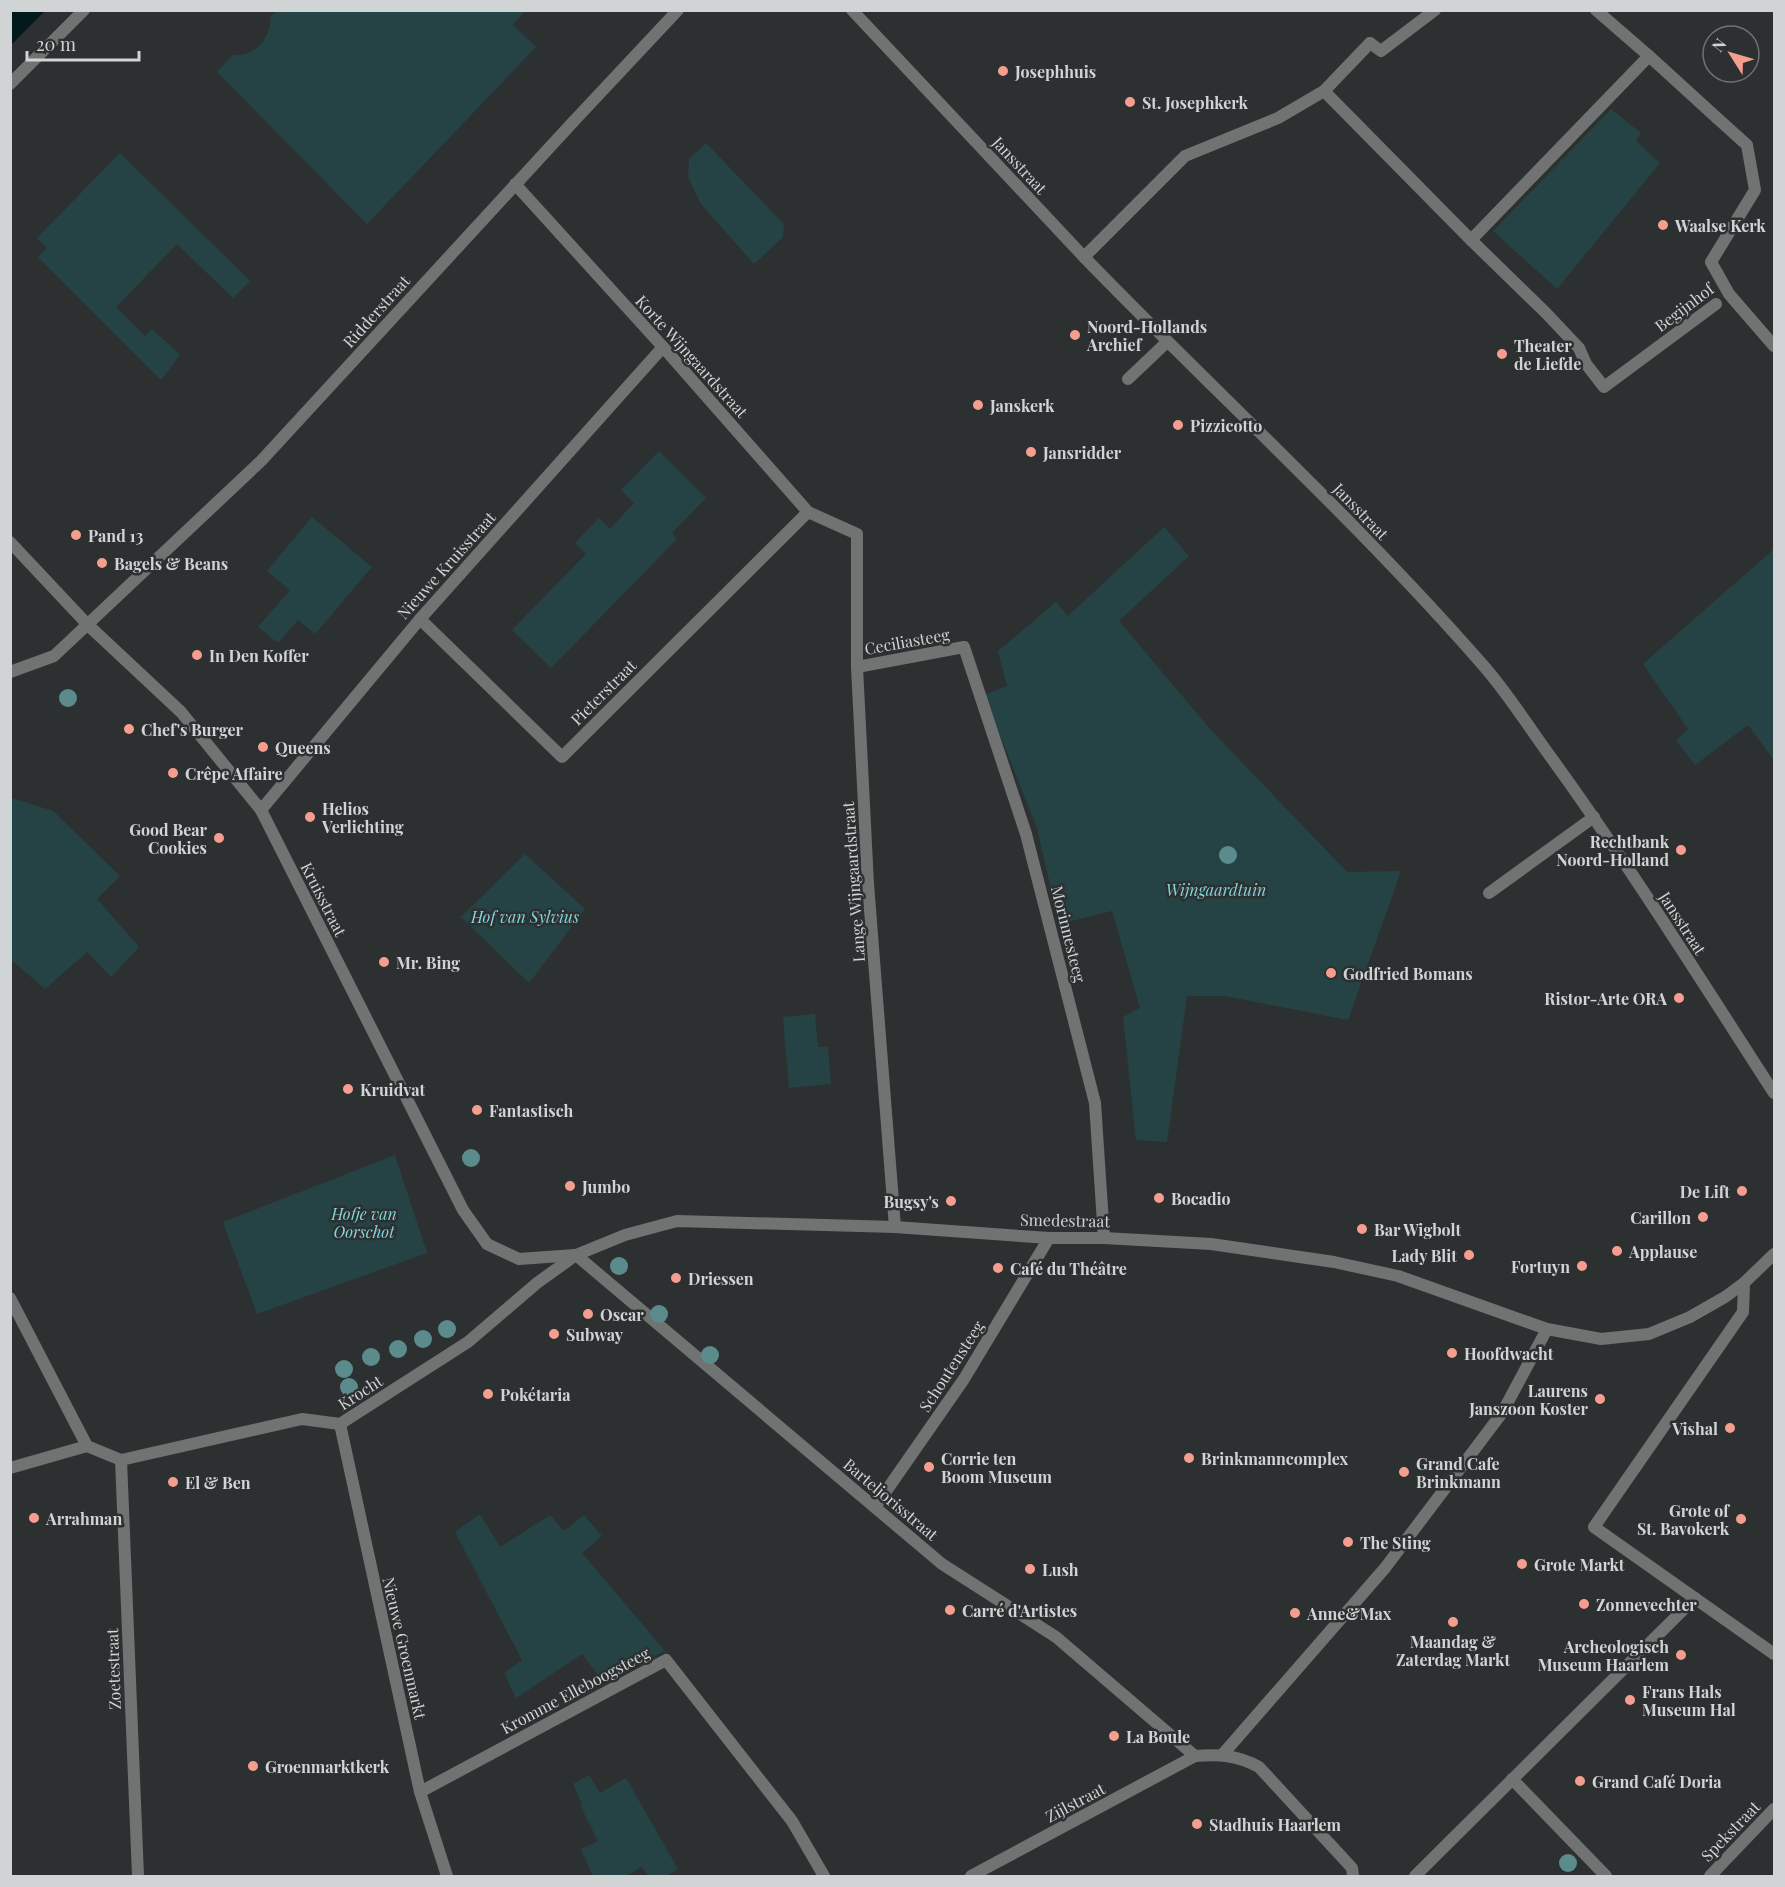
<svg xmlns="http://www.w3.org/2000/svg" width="1785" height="1887" font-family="'Playfair Display',serif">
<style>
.green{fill:#254345}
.water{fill:#021a1c}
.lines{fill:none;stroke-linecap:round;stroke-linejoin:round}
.pedestrian{stroke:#717373;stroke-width:12}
.minor{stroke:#717373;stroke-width:12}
.tree{fill:#5c8b8e}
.poi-dot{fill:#f59d8e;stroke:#2d3031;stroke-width:2}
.labels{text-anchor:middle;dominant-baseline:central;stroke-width:5;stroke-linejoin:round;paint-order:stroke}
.poi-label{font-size:16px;font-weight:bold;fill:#d1d4d4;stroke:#2d3031;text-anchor:start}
.street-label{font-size:16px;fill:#d1d4d4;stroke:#2d3031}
.park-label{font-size:16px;font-style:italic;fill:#82d6db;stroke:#2d3031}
</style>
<rect width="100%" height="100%" fill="#2d3031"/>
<g class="green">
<path d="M 276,11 L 525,11 L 513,25 L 536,47 L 367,224 L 217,72 L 232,55 C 257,57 270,38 271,16 Z"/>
<path d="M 1611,109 L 1641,133 L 1636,141 L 1660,163 L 1557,289 L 1493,231 Z"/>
<path d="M 706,143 L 784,224 L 783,237 L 754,264 L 701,204 L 688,177 L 689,159 Z"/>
<path d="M 120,153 L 250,281 L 233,298 L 177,244 L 116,307 L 145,336 L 152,329 L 180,355 L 161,380 L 38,257 L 47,248 L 37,238 Z"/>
<path d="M 659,451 L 706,498 L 672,533 L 677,539 L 551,668 L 512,630 L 586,554 L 575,543 L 599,518 L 610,529 L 634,503 L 621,490 Z"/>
<path d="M 312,517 L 372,567 L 315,634 L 298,620 L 278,643 L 258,627 L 290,590 L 267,571 Z"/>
<path d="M 1164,527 L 1189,556 L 1119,621 L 1210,729 L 1347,872 L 1401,871 L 1348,1020 L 1225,996 L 1187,996 L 1167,1142 L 1136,1140 L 1123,1017 L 1140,1008 L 1112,911 L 1059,924 L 1037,828 L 984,695 L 1007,686 L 998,651 L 1056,602 L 1068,616 Z"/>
<path d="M 1774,549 L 1774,760 L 1748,725 L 1695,765 L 1676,740 L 1688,729 L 1643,664 Z"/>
<path d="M 12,798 L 53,811 L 120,876 L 97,899 L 139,947 L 111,977 L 87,952 L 45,989 L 11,960 Z"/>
<path d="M 525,854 L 585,909 L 529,983 L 461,917 Z"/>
<path d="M 815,1014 L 818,1047 L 828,1047 L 831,1084 L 789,1088 L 783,1017 Z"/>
<path d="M 395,1155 L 427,1253 L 257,1314 L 223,1222 Z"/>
<path d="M 480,1514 L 500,1547 L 550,1515 L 564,1531 L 584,1515 L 602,1536 L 582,1553 L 665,1651 L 604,1683 L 582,1654 L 516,1698 L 504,1673 L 522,1660 L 455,1532 Z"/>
<path d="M 589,1775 L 600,1793 L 626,1778 L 678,1869 L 666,1876 L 648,1876 L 642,1867 L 625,1876 L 593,1876 L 581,1849 L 598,1841 L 580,1805 L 582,1804 L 573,1784 Z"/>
</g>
<path class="water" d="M 11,10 L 45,10 L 45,11 L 11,45 Z"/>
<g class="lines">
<g class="pedestrian">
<path d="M 1596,10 L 1649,56"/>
<path d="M 1370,43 L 1381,51 L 1435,10"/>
<path d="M 1717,118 L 1747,145 L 1755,190 L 1711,262 L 1729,294 L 1774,346"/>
<path d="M 515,184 L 663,347 L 808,512 L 857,534 L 857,667 L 868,884 L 895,1227"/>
<path d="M 1084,257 C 1216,393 1357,521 1482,664 C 1507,692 1528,726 1550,756 C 1629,865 1701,980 1774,1093"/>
<path d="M 1128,379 L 1167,342"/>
<path d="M 10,542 L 88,625 L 181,712 L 261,810 L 463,1210 L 487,1244 L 519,1259 L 575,1255"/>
<path d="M 420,619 L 562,757 L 808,512"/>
<path d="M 857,667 L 964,647 L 1026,834 L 1095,1103 L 1104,1238"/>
<path d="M 10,672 L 54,656 L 261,461 L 573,122"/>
<path d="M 261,810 L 420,619 L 663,347"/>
<path d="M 1489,893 L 1594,817"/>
<path d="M 576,1255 L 942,1564 L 1056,1637 L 1195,1756"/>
<path d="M 1744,1283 L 1743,1312 L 1594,1527 L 1774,1654"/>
<path d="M 10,1298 L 87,1446"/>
<path d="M 340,1424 L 420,1792 L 447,1876"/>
<path d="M 121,1460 L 302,1419 L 340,1424 L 468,1342 L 537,1283 L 576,1255 L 625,1235 L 677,1221 L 895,1227 L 1049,1238 L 1104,1238 L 1211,1244 L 1334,1262 L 1398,1276 L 1547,1329 L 1601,1339 L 1649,1334 L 1690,1317 L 1725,1297 L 1744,1283 L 1774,1254"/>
<path d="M 121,1460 L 138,1876"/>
<path d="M 10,1468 L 87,1446 L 121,1460"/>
<path d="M 875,1507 L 964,1379 L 1049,1238"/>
<path d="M 1223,1754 L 1385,1568 L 1502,1413 L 1547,1329"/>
<path d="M 1512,1779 L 1606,1876"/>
<path d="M 420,1792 L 666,1660 L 792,1821 L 824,1876"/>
<path d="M 971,1876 L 1195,1756 C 1219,1754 1237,1755 1259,1767 L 1352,1868 L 1353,1876"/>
<path d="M 1415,1876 L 1695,1598"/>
<path d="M 1710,1876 L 1774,1809"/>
</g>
<g class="minor">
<path d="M 852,10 L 1084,257 L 1185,156 L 1278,118 L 1324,91 L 1370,43"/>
<path d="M 10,84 L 84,10"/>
<path d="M 1324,91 L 1471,240 L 1546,313 L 1579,348 L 1586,364 L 1604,387 L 1716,304"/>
<path d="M 573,122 L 678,10"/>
<path d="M 1471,240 L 1649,56 L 1717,118"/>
</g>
</g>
<g class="tree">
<circle cx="68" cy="698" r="9"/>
<circle cx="1228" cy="855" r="9"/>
<circle cx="471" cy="1158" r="9"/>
<circle cx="619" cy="1266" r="9"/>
<circle cx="659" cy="1314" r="9"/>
<circle cx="447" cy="1329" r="9"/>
<circle cx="423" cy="1339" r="9"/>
<circle cx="398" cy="1349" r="9"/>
<circle cx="710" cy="1355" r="9"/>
<circle cx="371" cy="1357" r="9"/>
<circle cx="344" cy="1369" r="9"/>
<circle cx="349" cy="1387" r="9"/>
<circle cx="1568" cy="1863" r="9"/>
</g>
<g class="poi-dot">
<circle cx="1003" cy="71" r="6"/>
<circle cx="1130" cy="102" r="6"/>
<circle cx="1663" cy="225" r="6"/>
<circle cx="1075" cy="335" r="6"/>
<circle cx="1502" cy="354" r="6"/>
<circle cx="978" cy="405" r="6"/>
<circle cx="1178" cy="425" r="6"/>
<circle cx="1031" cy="452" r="6"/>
<circle cx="76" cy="535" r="6"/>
<circle cx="102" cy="563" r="6"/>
<circle cx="197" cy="655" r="6"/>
<circle cx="129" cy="729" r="6"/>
<circle cx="263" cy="747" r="6"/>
<circle cx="173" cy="773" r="6"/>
<circle cx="310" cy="817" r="6"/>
<circle cx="219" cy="838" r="6"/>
<circle cx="1681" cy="850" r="6"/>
<circle cx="384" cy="962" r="6"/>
<circle cx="1331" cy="973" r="6"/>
<circle cx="1679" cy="998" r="6"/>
<circle cx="348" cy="1089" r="6"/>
<circle cx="477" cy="1110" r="6"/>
<circle cx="570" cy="1186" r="6"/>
<circle cx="1742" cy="1191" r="6"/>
<circle cx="1159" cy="1198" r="6"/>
<circle cx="951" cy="1201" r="6"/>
<circle cx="1703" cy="1217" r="6"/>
<circle cx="1362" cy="1229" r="6"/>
<circle cx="1617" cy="1251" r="6"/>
<circle cx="1469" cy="1255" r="6"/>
<circle cx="1582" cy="1266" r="6"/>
<circle cx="998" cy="1268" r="6"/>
<circle cx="676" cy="1278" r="6"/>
<circle cx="588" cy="1314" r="6"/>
<circle cx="554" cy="1334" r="6"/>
<circle cx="1452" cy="1353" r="6"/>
<circle cx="488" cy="1394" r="6"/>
<circle cx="1600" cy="1399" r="6"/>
<circle cx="1730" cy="1428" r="6"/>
<circle cx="1189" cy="1458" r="6"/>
<circle cx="929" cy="1467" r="6"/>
<circle cx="1404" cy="1472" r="6"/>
<circle cx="173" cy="1482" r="6"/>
<circle cx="34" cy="1518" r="6"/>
<circle cx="1741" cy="1519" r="6"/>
<circle cx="1348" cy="1542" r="6"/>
<circle cx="1522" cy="1564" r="6"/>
<circle cx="1030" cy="1569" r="6"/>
<circle cx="1584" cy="1604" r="6"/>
<circle cx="950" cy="1610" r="6"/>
<circle cx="1295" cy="1613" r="6"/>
<circle cx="1453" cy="1622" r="6"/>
<circle cx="1681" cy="1655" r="6"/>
<circle cx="1630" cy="1700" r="6"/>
<circle cx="1114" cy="1736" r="6"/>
<circle cx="253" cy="1766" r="6"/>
<circle cx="1580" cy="1781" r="6"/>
<circle cx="1197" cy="1824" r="6"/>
</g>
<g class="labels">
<g class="poi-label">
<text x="1015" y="71">Josephhuis</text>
<text x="1142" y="102">St. Josephkerk</text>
<text x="1675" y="225">Waalse Kerk</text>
<text x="1087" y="326">Noord-Hollands<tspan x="1087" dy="18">Archief</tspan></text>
<text x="1514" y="345">Theater<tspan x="1514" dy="18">de Liefde</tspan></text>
<text x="990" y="405">Janskerk</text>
<text x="1190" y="425">Pizzicotto</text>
<text x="1043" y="452">Jansridder</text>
<text x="88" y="535">Pand 13</text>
<text x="114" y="563">Bagels &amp; Beans</text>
<text x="209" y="655">In Den Koffer</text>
<text x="141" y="729">Chef's Burger</text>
<text x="275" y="747">Queens</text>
<text x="185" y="773">Crêpe Affaire</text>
<text x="322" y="808">Helios<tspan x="322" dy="18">Verlichting</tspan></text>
<text x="207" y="829" text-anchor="end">Good Bear<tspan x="207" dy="18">Cookies</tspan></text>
<text x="1669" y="841" text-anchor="end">Rechtbank<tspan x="1669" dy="18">Noord-Holland</tspan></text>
<text x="396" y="962">Mr. Bing</text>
<text x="1343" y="973">Godfried Bomans</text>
<text x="1667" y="998" text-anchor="end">Ristor-Arte ORA</text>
<text x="360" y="1089">Kruidvat</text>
<text x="489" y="1110">Fantastisch</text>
<text x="582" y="1186">Jumbo</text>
<text x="1730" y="1191" text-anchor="end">De Lift</text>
<text x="1171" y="1198">Bocadio</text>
<text x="939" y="1201" text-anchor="end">Bugsy's</text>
<text x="1691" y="1217" text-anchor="end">Carillon</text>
<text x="1374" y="1229">Bar Wigbolt</text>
<text x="1629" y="1251">Applause</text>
<text x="1457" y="1255" text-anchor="end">Lady Blit</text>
<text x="1570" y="1266" text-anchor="end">Fortuyn</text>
<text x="1010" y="1268">Café du Théâtre</text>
<text x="688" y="1278">Driessen</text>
<text x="600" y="1314">Oscar</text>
<text x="566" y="1334">Subway</text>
<text x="1464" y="1353">Hoofdwacht</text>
<text x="1588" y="1390" text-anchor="end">Laurens<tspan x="1588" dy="18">Janszoon Koster</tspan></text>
<text x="500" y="1394">Pokétaria</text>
<text x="1718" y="1428" text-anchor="end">Vishal</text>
<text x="941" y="1458">Corrie ten<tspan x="941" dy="18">Boom Museum</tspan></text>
<text x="1201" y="1458">Brinkmanncomplex</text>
<text x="1416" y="1463">Grand Cafe<tspan x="1416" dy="18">Brinkmann</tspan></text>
<text x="185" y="1482">El &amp; Ben</text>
<text x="1729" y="1510" text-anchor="end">Grote of<tspan x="1729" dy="18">St. Bavokerk</tspan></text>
<text x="46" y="1518">Arrahman</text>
<text x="1360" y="1542">The Sting</text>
<text x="1534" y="1564">Grote Markt</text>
<text x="1042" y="1569">Lush</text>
<text x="1596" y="1604">Zonnevechter</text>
<text x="962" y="1610">Carré d'Artistes</text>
<text x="1307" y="1613">Anne&amp;Max</text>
<text x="1453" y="1641" text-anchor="middle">Maandag &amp;<tspan x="1453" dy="18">Zaterdag Markt</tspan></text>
<text x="1669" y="1646" text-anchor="end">Archeologisch<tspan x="1669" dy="18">Museum Haarlem</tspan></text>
<text x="1642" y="1691">Frans Hals<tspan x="1642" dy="18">Museum Hal</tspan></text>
<text x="1126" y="1736">La Boule</text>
<text x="265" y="1766">Groenmarktkerk</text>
<text x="1592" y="1781">Grand Café Doria</text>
<text x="1209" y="1824">Stadhuis Haarlem</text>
</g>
<g class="street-label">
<text transform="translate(1020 165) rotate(47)">Jansstraat</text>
<text transform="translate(1684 307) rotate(-37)">Begijnhof</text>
<text transform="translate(376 311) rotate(-48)">Ridderstraat</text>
<text transform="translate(692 356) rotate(48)">Korte Wijngaardstraat</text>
<text transform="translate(1361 511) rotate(46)">Jansstraat</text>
<text transform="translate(446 565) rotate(-48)">Nieuwe Kruisstraat</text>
<text transform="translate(907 641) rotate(-10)">Ceciliasteeg</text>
<text transform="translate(603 692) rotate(-45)">Pieterstraat</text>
<text transform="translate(853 882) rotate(-94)">Lange Wijngaardstraat</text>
<text transform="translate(324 899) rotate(63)">Kruisstraat</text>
<text transform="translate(1683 923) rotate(57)">Jansstraat</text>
<text transform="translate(1069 934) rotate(76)">Morinnesteeg</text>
<text transform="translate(1065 1220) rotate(1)">Smedestraat</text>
<text transform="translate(951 1366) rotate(-57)">Schoutensteeg</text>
<text transform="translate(360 1392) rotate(-33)">Krocht</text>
<text transform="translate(891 1499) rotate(40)">Barteljorisstraat</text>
<text transform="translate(405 1648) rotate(77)">Nieuwe Groenmarkt</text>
<text transform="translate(113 1669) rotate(-92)">Zoetestraat</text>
<text transform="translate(575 1690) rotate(-28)">Kromme Elleboogsteeg</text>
<text transform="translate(1075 1802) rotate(-28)">Zijlstraat</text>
<text transform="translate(1730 1831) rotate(-46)">Spekstraat</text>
</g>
<g class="park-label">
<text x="1216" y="889">Wijngaardtuin</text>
<text x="525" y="916">Hof van Sylvius</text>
<text x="364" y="1213">Hofje van<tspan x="364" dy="18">Oorschot</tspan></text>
</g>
</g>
<rect width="1785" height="1887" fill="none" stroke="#d1d4d4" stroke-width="24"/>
<g transform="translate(1731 54) rotate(307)"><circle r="28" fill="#2d3031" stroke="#6f7272" stroke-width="1.5"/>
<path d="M0-4.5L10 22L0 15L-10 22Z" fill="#f59d8e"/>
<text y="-9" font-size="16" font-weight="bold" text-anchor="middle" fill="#d1d4d4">N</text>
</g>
<path d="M27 51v9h112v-9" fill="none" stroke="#d1d4d4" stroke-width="3"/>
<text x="36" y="51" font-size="18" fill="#d1d4d4" stroke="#2d3031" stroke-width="4.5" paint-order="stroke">20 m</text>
</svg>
